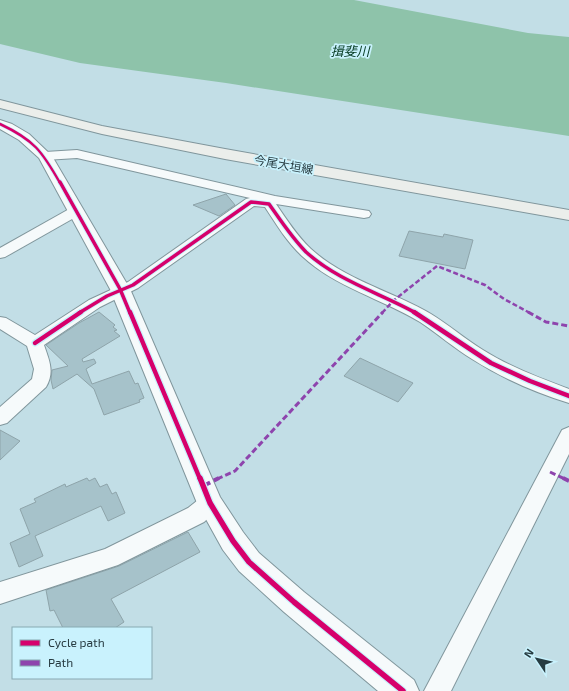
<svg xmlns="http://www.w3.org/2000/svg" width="569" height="691" font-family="'Exo 2','Noto Sans JP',sans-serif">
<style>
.water{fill:#8ec3aa}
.building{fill:#a6c2ca;stroke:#8ea4aa}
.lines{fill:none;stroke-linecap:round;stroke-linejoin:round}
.minor-casing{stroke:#80969c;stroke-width:2}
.tertiary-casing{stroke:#80969c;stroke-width:2}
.secondary-casing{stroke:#80969c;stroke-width:2}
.minor{fill:#f6fafb;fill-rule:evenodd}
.tertiary{fill:#f6fafb;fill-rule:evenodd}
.secondary{fill:#ebeeeb;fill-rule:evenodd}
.quiet-far2{stroke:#8e44ad;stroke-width:2.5;stroke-dasharray:5 2.5;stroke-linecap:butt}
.quiet-far1{stroke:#8e44ad;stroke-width:3;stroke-dasharray:6 3;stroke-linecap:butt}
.quiet{stroke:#8e44ad;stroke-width:4;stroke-dasharray:8 4;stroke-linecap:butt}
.cycleway-far3-casing{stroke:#c9f2fd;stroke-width:4}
.cycleway-far2-casing{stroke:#c9f2fd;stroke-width:5.5}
.cycleway-far1-casing{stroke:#c9f2fd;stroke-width:7}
.cycleway-casing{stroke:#c9f2fd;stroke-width:8}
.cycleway-far3{stroke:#d6006c;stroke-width:2.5}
.cycleway-far2{stroke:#d6006c;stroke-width:3.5}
.cycleway-far1{stroke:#d6006c;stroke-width:4.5}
.cycleway{stroke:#d6006c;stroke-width:5.5}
.labels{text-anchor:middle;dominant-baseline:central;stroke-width:3.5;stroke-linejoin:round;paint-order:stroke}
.far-street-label{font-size:12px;fill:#273b41;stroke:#c9f2fd}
.far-water-label{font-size:13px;font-style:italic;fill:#02381f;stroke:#c9f2fd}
</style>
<rect width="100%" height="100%" fill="#c2dee6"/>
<path class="water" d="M 0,0 L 354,0 L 528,33 L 569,37 L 569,136 L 226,83 L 80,63 L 0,44 Z"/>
<g class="building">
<path d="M 226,194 L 235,205 L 219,216 L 193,205 Z"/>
<path d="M 409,231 L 443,237 L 444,234 L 473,240 L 465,269 L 399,256 Z"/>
<path d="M 99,312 L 115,325 L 113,327 L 117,330 L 114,331 L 120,336 L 82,359 L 83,362 L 94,359 L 96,363 L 86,369 L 92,384 L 129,371 L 135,384 L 138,383 L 144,398 L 139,400 L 140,402 L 104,415 L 94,389 L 77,374 L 53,389 L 51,380 L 52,370 L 68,366 L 46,345 L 79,323 Z"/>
<path d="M 360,358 L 413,383 L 398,402 L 344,376 Z"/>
<path d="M 0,430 L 20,441 L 0,460 Z"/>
<path d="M 87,478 L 89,481 L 95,478 L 100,487 L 107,484 L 112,494 L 116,492 L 125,513 L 108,521 L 101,506 L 35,536 L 43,556 L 19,567 L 10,543 L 30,534 L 20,509 L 36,502 L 34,499 L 65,484 L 66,487 Z"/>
<path d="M 188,532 L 200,552 L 111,599 L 124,622 L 115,628 L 63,628 L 54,610 L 50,611 L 46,590 L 119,566 Z"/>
</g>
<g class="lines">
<g class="minor-casing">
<g id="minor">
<path d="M 77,150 L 275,196 L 369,211 L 371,214 L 369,217 L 364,218 L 276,204 C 287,220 297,236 311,249 C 345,280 392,291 431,314 C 449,325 465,339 483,350 C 510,367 540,378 569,389 L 569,403 C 536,393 502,378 472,359 C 454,348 438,334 420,322 C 382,299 335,287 302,256 C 287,242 276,224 265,207 L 254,206 L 138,288 L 100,307 L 44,345 C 49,360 55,372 46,387 L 7,423 L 0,425 L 0,407 L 32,379 L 34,369 L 27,346 L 0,329 L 0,317 L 6,318 L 35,335 L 89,300 L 128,282 L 246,199 L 250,198 L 77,158 L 45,160 L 41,159 L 39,156 L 41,153 L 45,152 Z"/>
<path d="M 76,207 L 81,208 L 83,211 L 81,214 L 5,257 L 0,258 L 0,248 L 71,208 Z"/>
<path d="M 569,427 L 569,454 L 451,691 L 424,691 L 562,430 Z"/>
<path d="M 210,494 L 217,496 L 221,503 L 217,510 L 204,522 L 118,565 L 0,604 L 0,582 L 105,549 L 188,508 L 203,496 Z"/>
</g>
</g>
<g class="tertiary-casing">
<path id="tertiary" d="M 0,120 L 12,124 L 29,134 L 52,156 L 130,289 L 220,497 L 243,532 L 259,553 L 304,592 L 414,680 L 419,691 L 378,691 L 284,612 L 239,571 L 223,550 L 197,503 L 110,289 L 39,158 L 19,140 L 0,129 Z"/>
</g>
<g class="secondary-casing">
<path id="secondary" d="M 0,100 L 102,126 L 225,149 L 569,210 L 569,220 L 225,159 L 102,134 L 0,108 Z"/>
</g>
<use href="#minor" class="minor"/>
<use href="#tertiary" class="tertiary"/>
<use href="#secondary" class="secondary"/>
<path class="quiet-far2" d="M 382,313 L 393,301 L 437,266 L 485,285 L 504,299 L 530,313"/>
<g class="quiet-far1">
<path d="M 528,312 L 546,322 L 569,326"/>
<path d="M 550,472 L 565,479"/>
<path d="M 217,479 L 235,471 L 383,312"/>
</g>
<g class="quiet">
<path d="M 563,478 L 569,481"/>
<path d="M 203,486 L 219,478"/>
</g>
<g class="cycleway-far3-casing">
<path id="cycleway-far3" d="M 0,124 C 34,140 42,151 60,183"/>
</g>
<g class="cycleway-far2-casing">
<g id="cycleway-far2">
<path d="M 60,182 L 120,289 L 130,313"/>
<path d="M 79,313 L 107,296 L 133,285 L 251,202 L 269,204 C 281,221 292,238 306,252 C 338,281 380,293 416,313"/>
</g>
</g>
<g class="cycleway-far1-casing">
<g id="cycleway-far1">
<path d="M 130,312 L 200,479"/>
<path d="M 414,312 L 491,363 L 530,381 L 569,396"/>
<path d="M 35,343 L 81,312"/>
</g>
</g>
<g class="cycleway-casing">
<path id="cycleway" d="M 200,478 L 210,503 L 233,541 L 249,562 L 294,602 L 403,691"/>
</g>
<use href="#cycleway-far3" class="cycleway-far3"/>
<use href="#cycleway-far2" class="cycleway-far2"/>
<use href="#cycleway-far1" class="cycleway-far1"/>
<use href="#cycleway" class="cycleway"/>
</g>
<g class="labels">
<g class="far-street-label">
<text transform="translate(284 164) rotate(10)">今尾大垣線</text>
</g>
<g class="far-water-label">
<text x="350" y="51">揖斐川</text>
</g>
</g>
<rect x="12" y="627" width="140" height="52" fill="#c9f2fd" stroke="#88a9b2"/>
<rect x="20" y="640" width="20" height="6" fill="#d6006c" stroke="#88a9b2"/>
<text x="48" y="647" font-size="12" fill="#273b41">Cycle path</text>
<rect x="20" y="660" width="20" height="6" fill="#8e44ad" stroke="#88a9b2"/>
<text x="48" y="667" font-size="12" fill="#273b41">Path</text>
<g transform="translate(537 659) rotate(305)" stroke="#c9f2fd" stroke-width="3" paint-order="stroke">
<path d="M0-3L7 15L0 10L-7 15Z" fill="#273b41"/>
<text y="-6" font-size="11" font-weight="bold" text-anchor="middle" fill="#273b41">N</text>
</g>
</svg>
